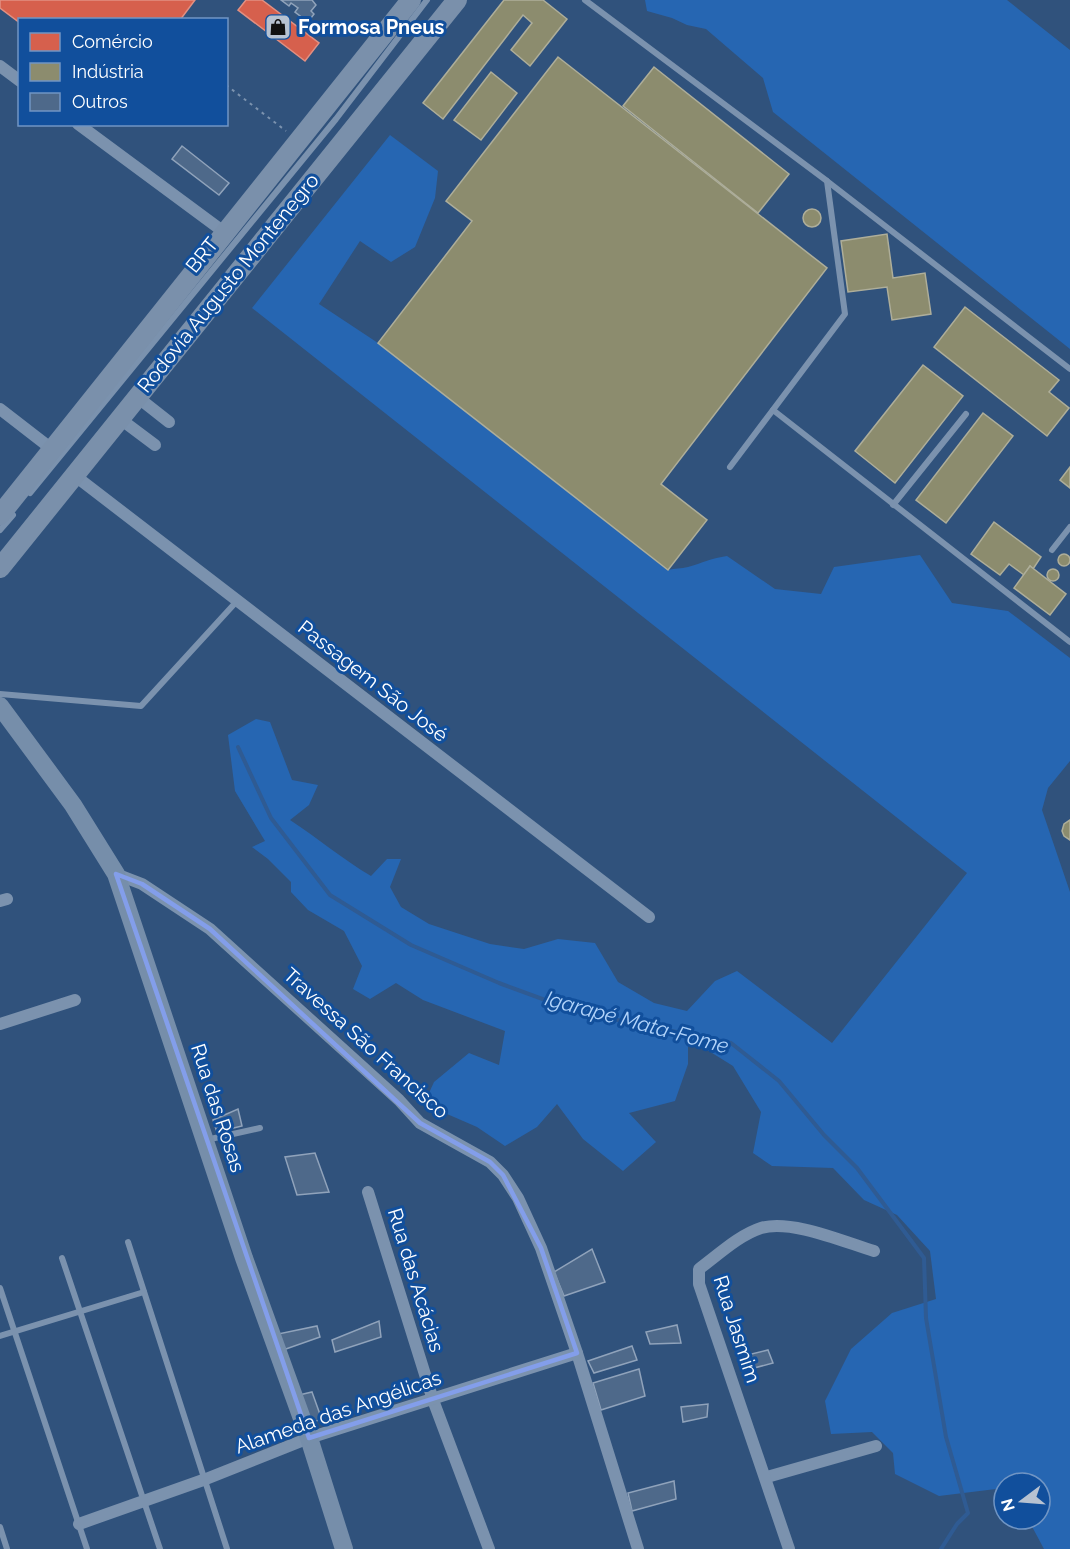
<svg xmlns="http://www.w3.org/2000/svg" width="1070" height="1549" font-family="Raleway,sans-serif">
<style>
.green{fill:#2666b2}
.shops{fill:#d6604d;stroke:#e29082;stroke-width:1.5}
.industry{fill:#8c8c6e;stroke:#aeae9a;stroke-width:1.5}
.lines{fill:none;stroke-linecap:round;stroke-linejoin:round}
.stream{stroke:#2f5b93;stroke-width:4}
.building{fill:#4e698a;stroke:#90a3bb;stroke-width:1.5}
.path{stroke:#7b92ae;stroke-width:2;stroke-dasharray:3 4.5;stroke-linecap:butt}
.lane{stroke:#7b92ae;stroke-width:6}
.street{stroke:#7b92ae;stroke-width:12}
.secondary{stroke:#768eaa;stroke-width:18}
.primary{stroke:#7a90ab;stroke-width:20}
.marked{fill:none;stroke:#839eea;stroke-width:4.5;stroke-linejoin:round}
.labels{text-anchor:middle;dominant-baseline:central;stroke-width:6;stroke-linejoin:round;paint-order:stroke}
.poi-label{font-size:20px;font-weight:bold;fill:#fff;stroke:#114f9c;text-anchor:start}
.street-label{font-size:20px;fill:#fff;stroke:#114f9c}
.water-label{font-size:21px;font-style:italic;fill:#b2d4fb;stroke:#114f9c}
</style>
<rect width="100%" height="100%" fill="#30527c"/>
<g class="green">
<path d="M 645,0 L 1007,0 L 1070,50 L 1070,349 L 773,112 L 763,78 L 706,29 L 687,25 L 672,18 L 647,11 Z"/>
<path d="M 390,135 L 438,171 L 435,198 L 415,247 L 391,262 L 360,241 L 319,304 L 378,343 L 668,570 C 675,568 681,569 688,567 C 702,563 712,558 727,556 L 775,589 L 821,594 L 834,567 L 920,555 L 952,603 L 1008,611 L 1070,658 L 1070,761 L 1048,788 L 1042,810 L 1070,892 L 1070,1549 L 1044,1549 L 1028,1519 L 1040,1519 L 1040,1483 L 1004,1483 L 1004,1488 L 939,1496 L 895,1474 L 893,1453 L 872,1432 L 831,1434 L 825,1401 L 851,1349 L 892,1313 L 936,1299 L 930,1251 L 897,1215 L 864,1200 L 833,1168 L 772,1166 L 753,1153 L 761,1112 L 733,1066 L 688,1038 L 688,1064 L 675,1101 L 629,1113 L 656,1142 L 623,1171 L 583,1139 L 557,1104 L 537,1127 L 505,1146 L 477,1127 L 424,1104 L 434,1082 L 469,1053 L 499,1065 L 505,1031 L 423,1000 L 396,983 L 370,999 L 353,989 L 362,966 L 344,931 L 308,910 L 291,892 L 291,882 L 268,859 L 252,847 L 265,841 L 235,791 L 228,735 L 256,719 L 270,722 L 292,780 L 318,785 L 309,805 L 290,820 C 318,838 342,859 371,876 L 387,859 L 401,859 L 390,887 L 401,907 L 429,924 L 490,944 L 524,949 L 558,939 L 595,943 L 618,982 L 654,1003 L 687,1011 L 715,981 L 737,971 L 832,1043 L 967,873 L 252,308 Z"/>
</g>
<g class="shops">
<path d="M 0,0 L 195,0 L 180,20 L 20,20 L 20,23 L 0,8 Z"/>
<path d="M 246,0 L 262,0 L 319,43 L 305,61 L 238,10 Z"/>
</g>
<g class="industry">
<path d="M 504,0 L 543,0 L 567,19 L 530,66 L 511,50 L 532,23 L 523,15 L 443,119 L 423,103 Z"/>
<path d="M 558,57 L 827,268 L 661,484 L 707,520 L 668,570 L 378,343 L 472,221 L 446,201 Z"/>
<path d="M 654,67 L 789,174 L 758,213 L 623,106 Z"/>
<path d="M 491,72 L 517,93 L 481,140 L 454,120 Z"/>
<circle cx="812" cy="218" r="9"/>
<path d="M 887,234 L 893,278 L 925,273 L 931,314 L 892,320 L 887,287 L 848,292 L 841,241 Z"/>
<path d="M 965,307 L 1059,380 L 1049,392 L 1069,408 L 1047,436 L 934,347 Z"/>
<path d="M 923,365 L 963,396 L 895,483 L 855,451 Z"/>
<path d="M 983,413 L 1013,436 L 946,523 L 916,500 Z"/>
<path d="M 1070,467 L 1070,488 L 1060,480 Z"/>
<path d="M 994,522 L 1041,557 L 1033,569 L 1030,566 L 1024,575 L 1009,564 L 1000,575 L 971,554 Z"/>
<circle cx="1064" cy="560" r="6"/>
<path d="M 1030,566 L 1066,594 L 1050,615 L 1014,588 Z"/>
<circle cx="1053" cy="575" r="6"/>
<path d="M 1070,820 L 1070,840 L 1064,836 L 1062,831 L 1064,824 Z"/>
</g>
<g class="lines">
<path class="stream" d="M 238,747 L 271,818 L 330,895 L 411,945 L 499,983 L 578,1012 L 731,1043 L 779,1081 L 824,1135 L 857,1168 L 924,1258 L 926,1318 L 946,1437 L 968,1513 L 957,1524 L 941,1549"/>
</g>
<g class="building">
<path d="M 281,0 L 312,0 L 316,5 L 311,11 L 314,14 L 308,22 L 295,12 L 298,8 L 291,3 L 289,6 Z"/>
<path d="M 182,146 L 229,183 L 219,195 L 172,159 Z"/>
<path d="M 238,1109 L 242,1126 L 217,1132 L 213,1120 Z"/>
<path d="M 315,1153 L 329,1192 L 297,1195 L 285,1157 Z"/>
<path d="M 592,1249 L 605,1282 L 564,1296 L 554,1272 Z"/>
<path d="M 379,1321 L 381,1337 L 335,1352 L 332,1340 Z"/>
<path d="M 677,1325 L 681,1343 L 650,1344 L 646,1332 Z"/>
<path d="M 317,1326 L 320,1337 L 283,1350 L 278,1334 Z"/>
<path d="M 632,1346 L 637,1360 L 594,1373 L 588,1361 Z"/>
<path d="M 768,1350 L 773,1363 L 743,1371 L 739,1357 Z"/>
<path d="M 639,1369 L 645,1396 L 601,1410 L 593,1383 Z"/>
<path d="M 312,1392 L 322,1420 L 308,1422 L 299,1395 Z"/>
<path d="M 708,1404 L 707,1417 L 683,1422 L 681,1407 Z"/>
<path d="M 674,1481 L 676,1499 L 632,1511 L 628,1493 Z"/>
</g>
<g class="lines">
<path class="path" d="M 226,85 L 286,131"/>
<g class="lane">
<path d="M 585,0 L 827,181 L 845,314 L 730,467"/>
<path d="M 827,181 L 1070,369"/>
<path d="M 773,410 L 1070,642"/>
<path d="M 30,493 L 336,119 L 427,0"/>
<path d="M 893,505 L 966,414"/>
<path d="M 0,530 L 13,515"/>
<path d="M 1052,550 L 1070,527"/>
<path d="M 0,694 L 141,706 L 237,601"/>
<path d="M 206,1140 L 260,1128"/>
<path d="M 128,1242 L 227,1549"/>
<path d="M 62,1258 L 160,1549"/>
<path d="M 0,1288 L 87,1549"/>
<path d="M 0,1336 L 144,1292"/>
<path d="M 0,1527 L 7,1549"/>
</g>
<g class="street">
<path d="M 0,66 L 20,81"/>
<path d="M 78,124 L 224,232"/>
<path d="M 136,396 L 169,422"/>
<path d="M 0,409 L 53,450"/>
<path d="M 119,418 L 155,445"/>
<path d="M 74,475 L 649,917"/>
<path d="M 116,874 L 142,884 L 210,929 L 399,1100 L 420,1123 L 490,1162 L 503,1175 L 518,1198 L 541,1248 L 577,1353 L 638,1549"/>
<path d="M 0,901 L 7,899"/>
<path d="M 0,1024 L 75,1000"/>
<path d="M 368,1192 L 433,1400 L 489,1549"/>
<path d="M 767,1477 L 876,1446"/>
<path d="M 79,1524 L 206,1479 L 309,1438 L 577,1353"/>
<path d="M 789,1549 L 699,1284 L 699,1269 C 718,1255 739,1235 761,1228 C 791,1219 844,1242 874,1251"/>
</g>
<path class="secondary" d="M 0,706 L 73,805 L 116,874 L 244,1258 L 309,1438 L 344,1549"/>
<g class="primary">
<path d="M 0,515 L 411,0"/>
<path d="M 0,568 L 457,0"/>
</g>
</g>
<path class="marked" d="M 116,874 L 142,884 L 210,929 L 420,1123 L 490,1162 L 503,1175 L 541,1248 L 577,1353 L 309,1438 Z"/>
<defs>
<g id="shop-square" transform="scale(1.35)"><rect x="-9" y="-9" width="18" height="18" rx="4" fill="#b7c2d1" stroke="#114f9c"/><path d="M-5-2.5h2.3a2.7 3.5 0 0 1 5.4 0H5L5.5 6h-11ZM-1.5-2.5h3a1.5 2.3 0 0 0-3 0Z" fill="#111"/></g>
</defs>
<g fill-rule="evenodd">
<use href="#shop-square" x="278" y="27"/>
</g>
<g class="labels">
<g class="poi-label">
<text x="298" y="27">Formosa Pneus</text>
</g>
<g class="street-label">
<text transform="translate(202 255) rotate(-51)">BRT</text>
<text transform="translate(228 283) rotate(-51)">Rodovia Augusto Montenegro</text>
<text transform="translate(373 681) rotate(38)">Passagem São José</text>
<text transform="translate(366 1043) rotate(42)">Travessa São Francisco</text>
<text transform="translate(218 1108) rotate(72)">Rua das Rosas</text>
<text transform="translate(416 1280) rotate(73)">Rua das Acácias</text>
<text transform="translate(737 1329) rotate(72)">Rua Jasmim</text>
<text transform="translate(338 1412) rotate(-19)">Alameda das Angélicas</text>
</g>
<g class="water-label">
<text transform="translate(637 1022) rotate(15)">Igarapé Mata-Fome</text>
</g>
</g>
<rect x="18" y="18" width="210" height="108" fill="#114f9c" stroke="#7095c4" stroke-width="1.5"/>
<rect x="30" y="33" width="30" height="18" fill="#d6604d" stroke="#7095c4" stroke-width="1.5"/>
<text x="72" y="48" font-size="18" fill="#ffffff">Comércio</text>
<rect x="30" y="63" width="30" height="18" fill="#8c8c6e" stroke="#7095c4" stroke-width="1.5"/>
<text x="72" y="78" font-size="18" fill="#ffffff">Indústria</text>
<rect x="30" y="93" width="30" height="18" fill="#4e698a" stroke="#7095c4" stroke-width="1.5"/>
<text x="72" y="108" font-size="18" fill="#ffffff">Outros</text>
<g transform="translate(1022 1501) rotate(254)"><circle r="28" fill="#114f9c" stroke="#7095c4" stroke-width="1.5"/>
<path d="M0-4.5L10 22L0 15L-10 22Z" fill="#b7c2d1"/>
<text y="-9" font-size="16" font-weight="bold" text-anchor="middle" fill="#ffffff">N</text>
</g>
</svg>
